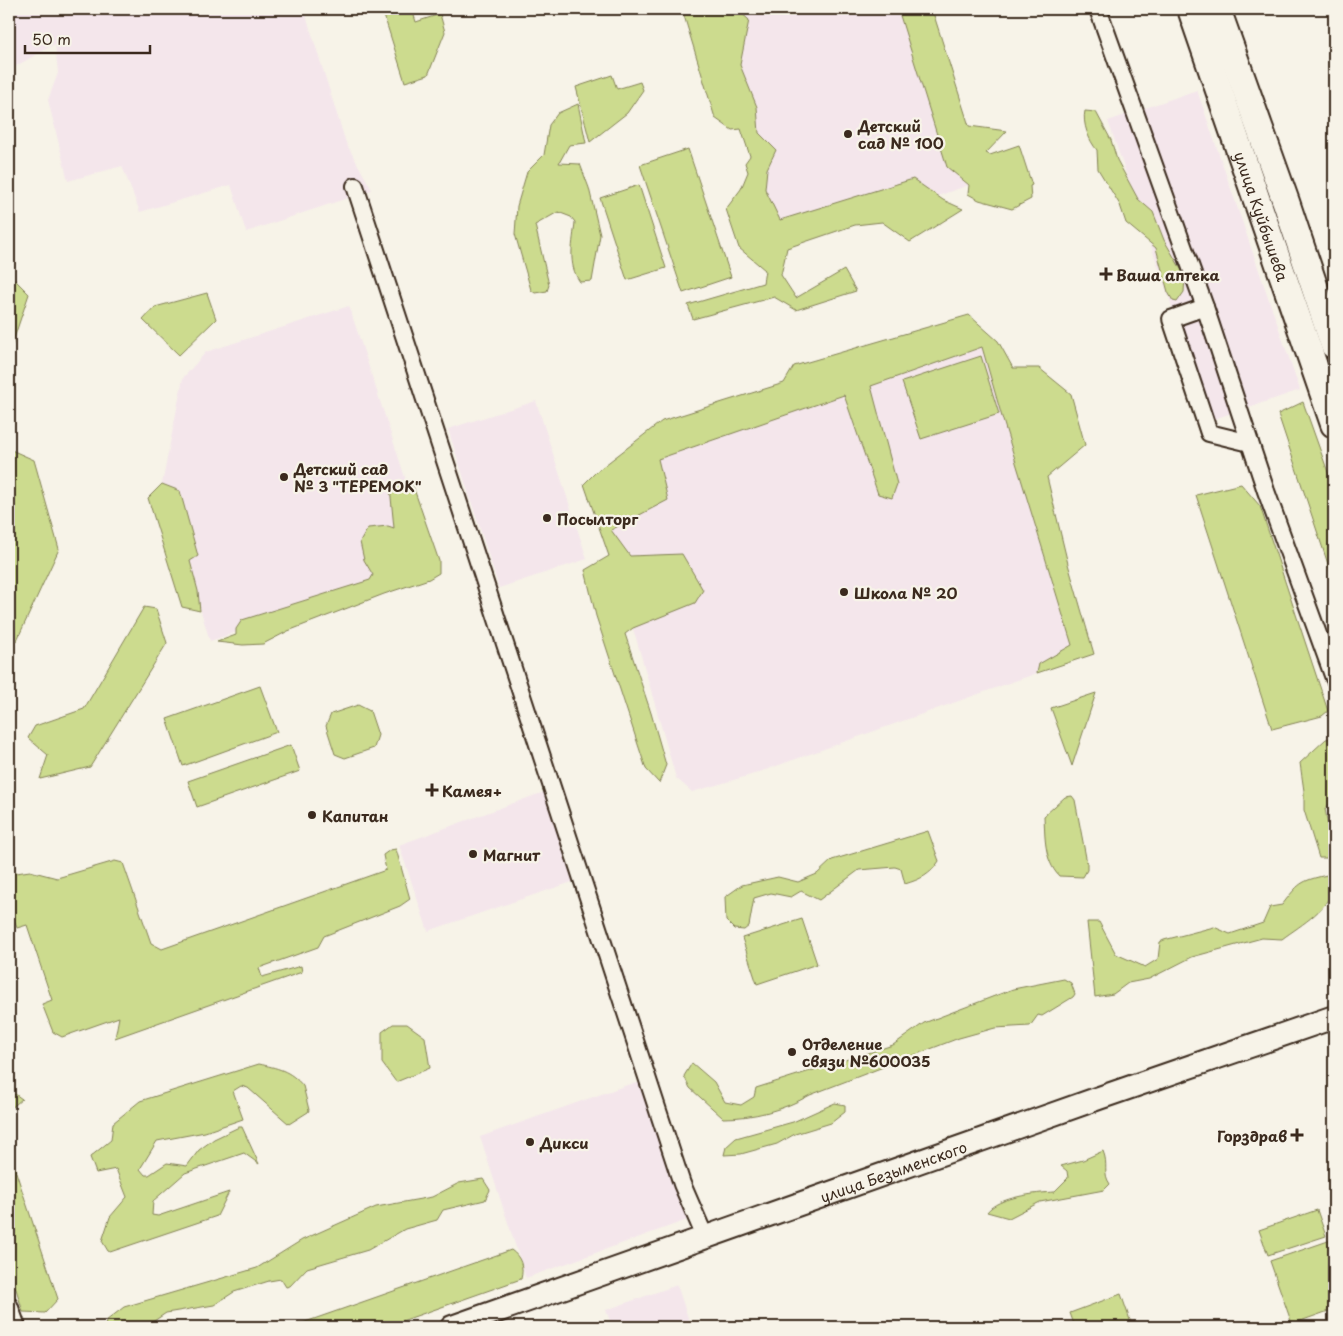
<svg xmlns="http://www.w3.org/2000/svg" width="1343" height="1336" font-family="'Playpen Sans',sans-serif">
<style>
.built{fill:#f4e6eb}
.green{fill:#ccdb8e;stroke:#848256}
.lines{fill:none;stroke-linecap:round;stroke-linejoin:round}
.minor-casing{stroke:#3b2a1e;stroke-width:20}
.secondary-casing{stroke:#3b2a1e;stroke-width:26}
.trunk-casing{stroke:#3b2a1e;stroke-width:30}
.minor{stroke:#f7f3e8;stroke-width:16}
.secondary{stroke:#f7f3e8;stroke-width:22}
.trunk{stroke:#f7f3e8;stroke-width:26}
.poi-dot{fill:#3b2a1e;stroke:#f7f3e8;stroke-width:2}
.labels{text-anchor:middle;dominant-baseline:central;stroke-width:4.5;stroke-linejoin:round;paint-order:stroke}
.poi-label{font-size:15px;font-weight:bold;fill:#3b2a1e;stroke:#f7f3e8;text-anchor:start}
.street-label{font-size:15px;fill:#3b2a1e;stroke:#f7f3e8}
</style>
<rect width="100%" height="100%" fill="#f7f3e8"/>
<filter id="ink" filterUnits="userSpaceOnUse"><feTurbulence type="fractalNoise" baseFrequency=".02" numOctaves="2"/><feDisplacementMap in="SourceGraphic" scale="10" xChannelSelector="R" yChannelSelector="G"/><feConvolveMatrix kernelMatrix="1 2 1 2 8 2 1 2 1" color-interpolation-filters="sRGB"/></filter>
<g filter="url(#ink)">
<g class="built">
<path d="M 9,9 L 304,9 L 346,143 L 372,190 L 246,232 L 231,185 L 140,212 L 122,166 L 68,181 L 48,100 L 58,73 L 55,44 L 9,70 Z"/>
<path d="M 693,9 L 911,9 L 969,185 L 773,253 L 745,163 L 750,156 L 741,129 L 732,130 Z"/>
<path d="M 1197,90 L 1300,390 L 1211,420 L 1108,121 Z"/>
<path d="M 349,306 L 434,566 L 210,641 L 162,484 L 183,378 L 206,352 Z"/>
<path d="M 988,345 L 1088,655 L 751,775 L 692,792 L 676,778 L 636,638 L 584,484 Z"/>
<path d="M 536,401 L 587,559 L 499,588 L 448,429 Z"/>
<path d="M 544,792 L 575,881 L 428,931 L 399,845 Z"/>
<path d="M 643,1082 L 687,1220 L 526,1278 L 480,1137 L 627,1085 Z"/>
<path d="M 677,1285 L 691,1327 L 612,1327 L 606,1310 Z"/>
</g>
<g class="green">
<path d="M 382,9 L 412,9 L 416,22 L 440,14 L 445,32 L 428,75 L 405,82 Z"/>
<path d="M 682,9 L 737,9 L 749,20 L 740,65 L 757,107 L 759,133 L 776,150 L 767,169 L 765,189 L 780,220 L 913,179 L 943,200 L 963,209 L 910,242 L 882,222 L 855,225 L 787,248 L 781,275 L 796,298 L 844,270 L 856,291 L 796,310 L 774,297 L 693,319 L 688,305 L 763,283 L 765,270 L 739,248 L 726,209 L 741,189 L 748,172 L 745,163 L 750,156 L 741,129 L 732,130 L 715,118 Z"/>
<path d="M 898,9 L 932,9 L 969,126 L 1007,131 L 986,153 L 990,155 L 1019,145 L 1032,185 L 1030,186 L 1031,199 L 1012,209 L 979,200 L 968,194 L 969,185 L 947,167 Z"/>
<path d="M 612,75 L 617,89 L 640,82 L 643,90 L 627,113 L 590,142 L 576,87 Z"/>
<path d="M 578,104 L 586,143 L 569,145 L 559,163 L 580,164 L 589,188 L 600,235 L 592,281 L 580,282 C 567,264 573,243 575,222 L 571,217 L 558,212 L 535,225 L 549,285 L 547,291 L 535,293 L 531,290 L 515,234 L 517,206 L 527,172 L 544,155 L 549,125 L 558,113 Z"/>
<path d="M 1085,111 L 1096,112 L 1111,140 L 1117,160 L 1138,199 L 1153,212 L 1164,240 L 1185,276 L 1184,292 L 1177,302 L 1173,301 L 1168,292 L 1156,248 L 1126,223 L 1120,205 L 1098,169 L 1097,150 C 1089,141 1082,123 1085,111 Z"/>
<path d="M 688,149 L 731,277 L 683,293 L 640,165 Z"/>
<path d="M 639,185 L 666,268 L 627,280 L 600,198 Z"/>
<path d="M 9,280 L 15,280 L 29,294 L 9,353 Z"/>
<path d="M 207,293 L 216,319 L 179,355 L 143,320 L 155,307 Z"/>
<path d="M 969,315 L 998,341 L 1013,368 L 1039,368 L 1071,394 L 1085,445 L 1047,477 L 1068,564 L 1094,654 L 1037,673 L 1039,664 L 1072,645 L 1002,417 L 982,347 L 871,386 L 897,484 L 892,498 L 878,494 L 844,395 L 658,459 L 668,500 L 611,530 L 630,556 L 682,554 L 703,590 L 695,603 L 633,628 L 625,634 L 651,713 L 666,765 L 659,783 L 646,769 L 596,616 L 585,570 L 609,556 L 584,484 L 596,472 L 662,421 L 784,383 L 794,366 Z"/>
<path d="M 981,356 L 999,414 L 921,439 L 902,382 Z"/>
<path d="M 1303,402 L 1334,489 L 1334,582 L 1278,414 Z"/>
<path d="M 9,449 L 34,460 L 59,549 L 17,640 L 9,644 Z"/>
<path d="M 402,483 L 413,486 L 439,561 L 439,573 L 429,579 L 384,594 L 288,631 L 263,644 L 243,645 L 217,642 L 236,635 L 236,629 L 242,620 L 370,580 L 373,575 L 364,560 L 360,542 L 368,528 L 388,526 L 394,528 L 390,487 Z"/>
<path d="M 162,484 L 180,491 L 198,556 L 190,561 L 198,591 L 200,611 L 182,607 L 148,498 Z"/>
<path d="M 1241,484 L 1260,506 L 1328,711 L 1322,716 L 1272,729 L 1196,495 Z"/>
<path d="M 144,607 L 156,609 L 167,643 L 90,767 L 40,779 L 48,755 L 28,738 L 35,726 L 84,709 Z"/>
<path d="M 260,686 L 277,732 L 183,766 L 167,719 Z"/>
<path d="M 1096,693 L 1072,766 L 1051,708 Z"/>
<path d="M 358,705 L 370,711 L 378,735 L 374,748 L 345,758 L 335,754 L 326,726 L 331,714 Z"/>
<path d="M 1334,738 L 1334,799 L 1325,809 C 1327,821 1334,848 1327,858 L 1319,858 L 1304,810 L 1304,791 L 1300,763 L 1326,739 Z"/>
<path d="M 291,745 L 300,771 L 197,807 L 188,781 Z"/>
<path d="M 1072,796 L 1075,800 L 1087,863 L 1087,870 L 1083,877 L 1059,876 C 1044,860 1045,837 1044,816 L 1065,797 Z"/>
<path d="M 928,831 L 939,861 C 930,875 921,879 905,884 L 901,869 L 895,867 L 859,870 L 819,900 L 801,891 L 791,897 L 771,893 L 754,898 L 749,926 L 744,930 L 734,929 L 726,921 L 725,897 L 742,885 L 778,877 L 798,882 L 817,874 L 832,860 Z"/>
<path d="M 396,849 L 410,899 L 400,906 L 324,936 L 318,947 L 259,968 L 262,977 L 301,966 L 302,972 L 115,1038 L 119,1017 L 62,1037 L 53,1032 L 42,1004 L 52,1000 L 27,925 L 17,928 L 9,905 L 9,874 L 30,871 L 57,878 L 115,861 L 123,863 L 151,943 L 162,949 L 386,870 L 383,855 L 390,850 Z"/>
<path d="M 1327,875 L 1334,882 C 1332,908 1302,924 1282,939 L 1262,938 L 1192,957 L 1149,979 L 1128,983 L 1113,994 L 1095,997 L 1087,922 L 1099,922 L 1116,954 L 1145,967 L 1158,959 L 1160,942 L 1164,940 L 1214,927 L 1230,934 L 1263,923 L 1270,907 L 1282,905 C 1299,883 1300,881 1327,875 Z"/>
<path d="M 802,919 L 817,964 L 757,984 L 742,938 Z"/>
<path d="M 1064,979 L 1071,983 L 1075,994 L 1073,997 L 1042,1016 L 1038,1015 L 1030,1026 L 995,1028 L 959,1038 L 810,1095 C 784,1110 753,1118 723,1118 L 690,1088 L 684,1076 L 692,1063 L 714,1082 L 725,1102 L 741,1105 L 754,1097 L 756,1088 L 893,1045 L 924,1023 L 1013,989 Z"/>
<path d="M 393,1024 L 407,1024 L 425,1037 L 430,1068 L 396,1082 L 382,1063 L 382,1032 Z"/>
<path d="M 259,1064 C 277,1068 290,1070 303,1086 L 309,1110 L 308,1112 L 289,1124 L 248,1088 L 241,1086 L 233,1091 L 243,1119 L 205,1132 L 157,1141 L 140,1169 L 145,1175 L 149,1175 L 167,1163 L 187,1166 L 199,1150 L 214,1139 L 239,1127 L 242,1127 L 259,1164 L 244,1153 L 185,1173 L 153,1201 L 152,1215 L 158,1216 L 229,1192 L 217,1216 L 110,1252 L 108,1251 L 102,1241 L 110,1217 L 127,1197 L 116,1169 L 96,1173 L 90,1157 L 111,1140 L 113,1123 L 140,1101 Z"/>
<path d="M 15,1094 L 22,1099 L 9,1110 L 9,1097 Z"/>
<path d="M 835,1103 L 845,1105 L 845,1112 L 831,1123 L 795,1134 L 777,1144 L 741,1154 L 724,1155 L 726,1147 L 736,1138 L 793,1122 Z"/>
<path d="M 9,1151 L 58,1299 L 45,1313 L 23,1312 L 9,1266 Z"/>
<path d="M 1103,1151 C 1109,1165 1102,1173 1110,1184 L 1104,1190 L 1040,1202 L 1009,1218 L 987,1212 C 998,1197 1036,1193 1054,1192 L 1068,1178 L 1067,1171 L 1061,1166 L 1083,1160 Z"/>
<path d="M 483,1179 L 490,1190 L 485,1200 L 443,1210 L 437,1220 L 405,1229 L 368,1250 L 307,1268 L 290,1286 L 286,1287 L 281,1279 L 269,1281 L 234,1292 L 214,1305 L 166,1313 L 145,1327 L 105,1327 L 106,1321 L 124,1307 L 257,1268 L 302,1240 L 376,1207 L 432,1197 L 459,1183 Z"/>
<path d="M 1317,1210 L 1326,1236 L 1268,1255 L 1259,1230 Z"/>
<path d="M 1334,1239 L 1334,1309 L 1292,1324 L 1270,1261 Z"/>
<path d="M 511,1250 C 521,1257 524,1267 521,1279 L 385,1327 L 291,1327 Z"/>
<path d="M 1121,1294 L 1131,1323 L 1119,1327 L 1075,1327 L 1070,1313 Z"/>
</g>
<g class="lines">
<g class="minor-casing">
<g id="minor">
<path d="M 1098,9 L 1205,307 L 1266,491 L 1334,678"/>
<path d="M 355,186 L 682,1184 L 705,1237"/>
<path d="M 1205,307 L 1171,319 L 1209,433 L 1250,443"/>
<path d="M 9,1305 L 17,1327"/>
</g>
</g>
<g class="secondary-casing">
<g id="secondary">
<path id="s1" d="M 452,1327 L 1099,1098 L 1334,1017"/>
</g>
</g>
<g class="trunk-casing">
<g id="trunk">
<path id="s2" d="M 1191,9 L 1334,424"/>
<path d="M 1217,9 L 1286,202 L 1334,345"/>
</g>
</g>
<use href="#minor" class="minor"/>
<use href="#secondary" class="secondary"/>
<use href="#trunk" class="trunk"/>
</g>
</g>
<g class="poi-dot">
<circle cx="848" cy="134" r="5"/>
<path d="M1103.5 266.5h5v5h5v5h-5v5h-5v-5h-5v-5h5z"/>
<circle cx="284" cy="477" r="5"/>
<circle cx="547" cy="518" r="5"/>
<circle cx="844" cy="592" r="5"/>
<path d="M429.5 782.5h5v5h5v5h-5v5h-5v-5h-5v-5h5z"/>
<circle cx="312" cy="815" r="5"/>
<circle cx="473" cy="854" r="5"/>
<circle cx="792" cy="1052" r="5"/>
<path d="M1294.5 1127.5h5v5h5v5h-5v5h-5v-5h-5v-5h5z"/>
<circle cx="530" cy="1142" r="5"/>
</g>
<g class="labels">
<g class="poi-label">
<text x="858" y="125">Детский<tspan x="858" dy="17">сад № 100</tspan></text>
<text x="1116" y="274">Ваша аптека</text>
<text x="294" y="468">Детский сад<tspan x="294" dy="17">№ 3 "ТЕРЕМОК"</tspan></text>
<text x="557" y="518">Посылторг</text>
<text x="854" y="592">Школа № 20</text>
<text x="442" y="790">Камея+</text>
<text x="322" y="815">Капитан</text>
<text x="483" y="854">Магнит</text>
<text x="802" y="1043">Отделение<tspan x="802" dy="17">связи №600035</tspan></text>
<text x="1287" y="1135" text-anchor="end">Горздрав</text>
<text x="540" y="1142">Дикси</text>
</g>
<g class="street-label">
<text stroke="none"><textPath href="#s2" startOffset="219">улица Куйбышева</textPath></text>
<text stroke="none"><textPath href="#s1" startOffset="468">улица Безыменского</textPath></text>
</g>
</g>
<rect width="1343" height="1336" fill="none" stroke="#f7f3e8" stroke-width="30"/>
<rect x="15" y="15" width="1313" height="1306" fill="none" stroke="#3b2a1e" stroke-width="2" filter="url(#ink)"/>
<path d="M25 45v8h125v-8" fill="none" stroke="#3b2a1e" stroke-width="2.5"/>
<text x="32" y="45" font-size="15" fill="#3b2a1e" stroke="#f7f3e8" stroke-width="4" paint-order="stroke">50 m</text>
</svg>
